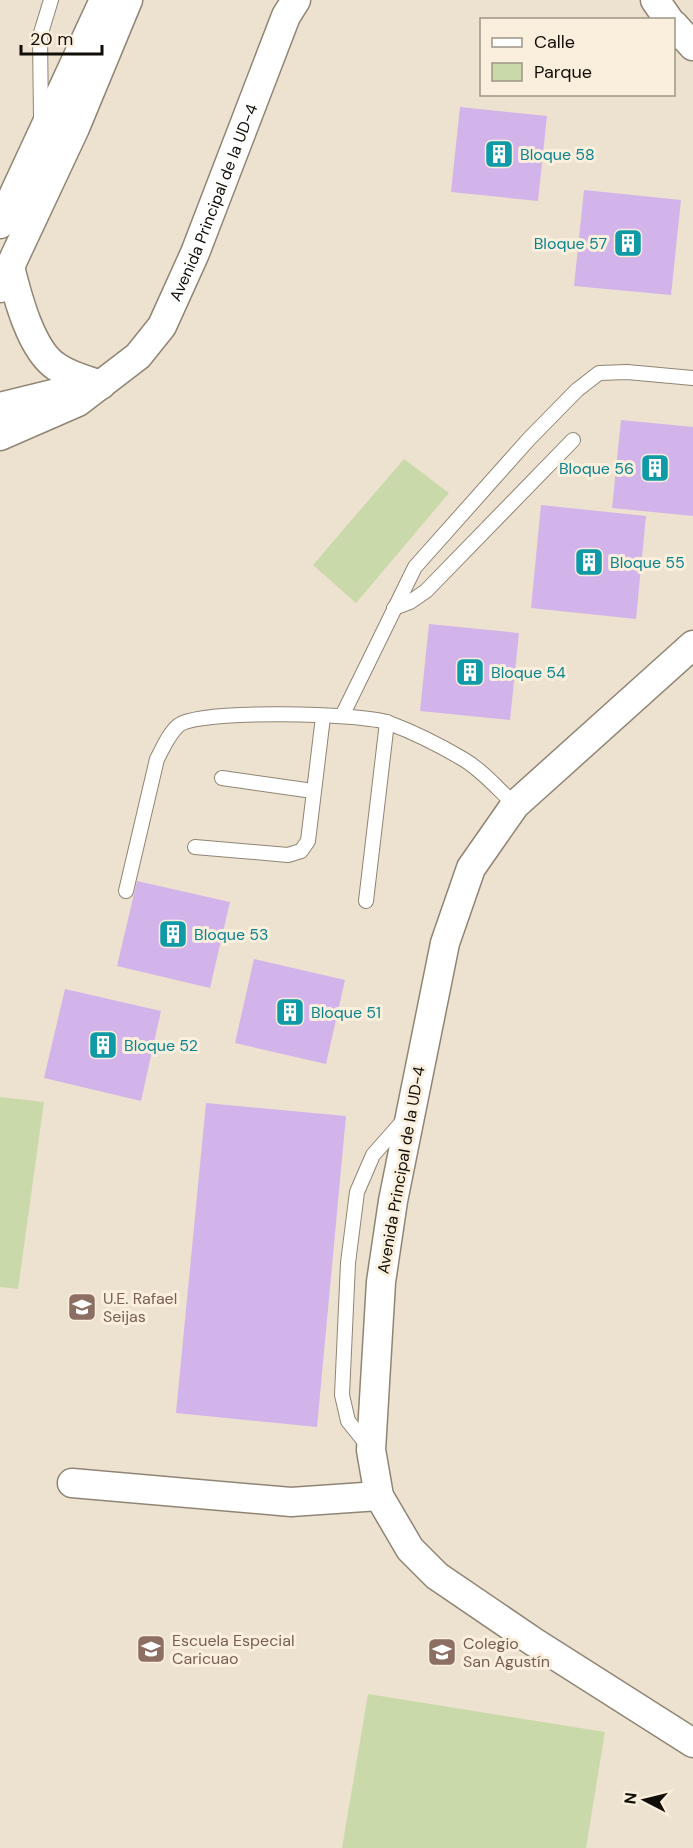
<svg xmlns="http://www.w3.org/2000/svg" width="693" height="1848" font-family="'DM Sans',sans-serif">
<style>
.green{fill:#cad9aa}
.building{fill:#d2b4eb}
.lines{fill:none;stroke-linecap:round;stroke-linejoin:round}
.lane-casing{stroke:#908574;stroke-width:16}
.street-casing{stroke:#908574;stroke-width:31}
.lane{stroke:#fff;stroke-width:14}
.street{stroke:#fff;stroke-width:28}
.labels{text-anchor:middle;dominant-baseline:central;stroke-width:6;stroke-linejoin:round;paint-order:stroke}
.culture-label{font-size:16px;fill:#0d838f;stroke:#faefdc;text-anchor:start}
.street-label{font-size:16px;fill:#110d07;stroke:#faefdc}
.education-label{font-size:16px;fill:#785e54;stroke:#faefdc;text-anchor:start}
</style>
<rect width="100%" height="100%" fill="#ede2cf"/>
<g class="green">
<path d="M 404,459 L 449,493 L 356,603 L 313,565 Z"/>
<path d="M 0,1097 L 44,1102 L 18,1289 L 0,1287 Z"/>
<path d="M 368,1694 L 605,1732 L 586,1848 L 342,1848 Z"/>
</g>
<g class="building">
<path d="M 460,107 L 547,116 L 538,201 L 451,192 Z"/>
<path d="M 584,190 L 681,200 L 671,295 L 574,286 Z"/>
<path d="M 621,420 L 693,427 L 693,516 L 612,508 Z"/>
<path d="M 541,505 L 646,516 L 636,619 L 531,608 Z"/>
<path d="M 429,624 L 519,633 L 510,720 L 420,711 Z"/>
<path d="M 137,881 L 230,902 L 210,988 L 117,966 Z"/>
<path d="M 254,959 L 345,980 L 326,1064 L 235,1043 Z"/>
<path d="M 65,989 L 161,1011 L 141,1101 L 44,1078 Z"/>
<path d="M 206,1103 L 346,1116 L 317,1427 L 176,1413 Z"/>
</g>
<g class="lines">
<g class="lane-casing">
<g id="lane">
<path d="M 41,119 L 40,36 L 51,0"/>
<path d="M 394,608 L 410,602 L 426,591 L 573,440"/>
<path d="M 342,716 L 415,567 L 529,439 L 577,390 L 599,373 L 627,372 L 693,378"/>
<path d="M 222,778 L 313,791"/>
<path d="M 195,847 L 288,855 L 301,851 L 308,841 L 323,717"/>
<path d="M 126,891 L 157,759 C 163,748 169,733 179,725 C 200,709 363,713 389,723 C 413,732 441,746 463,759 C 482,770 499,790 515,805"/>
<path d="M 366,901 L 387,722"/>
<path d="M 369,1447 L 348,1421 L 342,1395 L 348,1263 L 357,1192 L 373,1155 L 403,1121"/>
</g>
</g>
<g class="street-casing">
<g id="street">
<path d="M 655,0 L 669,20"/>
<path d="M 674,25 L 693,46"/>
<path d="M 0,224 L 104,0"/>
<path d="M 10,267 C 17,295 31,351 57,367 C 70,376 86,380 101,385"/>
<path d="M 0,288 L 75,128 L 128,0"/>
<path d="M 0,407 L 81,387"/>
<path id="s1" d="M 0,436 L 78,402 L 138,356 L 162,326 L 195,253 L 286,16 L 296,0"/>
<path d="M 693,645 L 515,805 L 471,868 L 445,943 L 393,1201 L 381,1282 L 371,1450 L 379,1496 L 410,1549 L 437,1576 L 534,1642 L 693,1743"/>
<path d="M 72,1483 L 291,1502 L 379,1496"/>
</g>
</g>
<use href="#lane" class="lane"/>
<use href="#street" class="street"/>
</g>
<defs>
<g id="building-square" transform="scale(1.5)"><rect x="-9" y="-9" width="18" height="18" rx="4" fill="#0f9aa8" stroke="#faefdc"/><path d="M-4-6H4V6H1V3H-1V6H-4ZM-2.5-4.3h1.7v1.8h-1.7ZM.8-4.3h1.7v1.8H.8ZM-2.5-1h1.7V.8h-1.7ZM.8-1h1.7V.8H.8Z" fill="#fff"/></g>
<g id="school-square" transform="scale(1.5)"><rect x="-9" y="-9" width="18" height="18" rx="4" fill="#8d6e63" stroke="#faefdc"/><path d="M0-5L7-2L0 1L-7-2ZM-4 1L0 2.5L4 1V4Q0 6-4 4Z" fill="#fff"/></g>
</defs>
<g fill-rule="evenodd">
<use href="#building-square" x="499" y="154"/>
<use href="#building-square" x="628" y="243"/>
<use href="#building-square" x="655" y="468"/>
<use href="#building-square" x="589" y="562"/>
<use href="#building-square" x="470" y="672"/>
<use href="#building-square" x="173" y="934"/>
<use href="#building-square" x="290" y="1012"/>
<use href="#building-square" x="103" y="1045"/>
<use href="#school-square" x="82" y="1307"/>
<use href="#school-square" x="151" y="1649"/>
<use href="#school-square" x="442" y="1652"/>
</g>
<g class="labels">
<g class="culture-label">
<text x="520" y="154">Bloque 58</text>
<text x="607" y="243" text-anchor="end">Bloque 57</text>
<text x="634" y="468" text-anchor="end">Bloque 56</text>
<text x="610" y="562">Bloque 55</text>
<text x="491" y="672">Bloque 54</text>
<text x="194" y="934">Bloque 53</text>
<text x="311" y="1012">Bloque 51</text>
<text x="124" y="1045">Bloque 52</text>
</g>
<g class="street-label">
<text stroke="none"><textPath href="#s1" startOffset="333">Avenida Principal de la UD-4</textPath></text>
<text transform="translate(401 1170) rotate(-80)">Avenida Principal de la UD-4</text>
</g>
<g class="education-label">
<text x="103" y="1298">U.E. Rafael<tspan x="103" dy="18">Seijas</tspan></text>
<text x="172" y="1640">Escuela Especial<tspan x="172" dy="18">Caricuao</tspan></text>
<text x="463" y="1643">Colegio<tspan x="463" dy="18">San Agustín</tspan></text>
</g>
</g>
<rect x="480" y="18" width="195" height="78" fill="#faefdc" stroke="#9d9587" stroke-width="1.5"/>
<rect x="492" y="38" width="30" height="9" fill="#ffffff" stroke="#9d9587" stroke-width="1.5"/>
<text x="534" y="48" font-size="18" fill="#110d07">Calle</text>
<rect x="492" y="63" width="30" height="18" fill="#cad9aa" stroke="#9d9587" stroke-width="1.5"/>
<text x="534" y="78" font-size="18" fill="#110d07">Parque</text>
<g transform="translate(645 1800) rotate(277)" stroke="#faefdc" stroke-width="4.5" paint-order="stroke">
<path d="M0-4.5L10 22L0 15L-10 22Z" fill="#110d07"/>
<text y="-9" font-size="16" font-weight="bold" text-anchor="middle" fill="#110d07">N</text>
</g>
<path d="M21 45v9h81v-9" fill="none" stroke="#110d07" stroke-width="3"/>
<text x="30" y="45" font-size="18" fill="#110d07" stroke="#faefdc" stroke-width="4.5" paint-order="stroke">20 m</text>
</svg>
